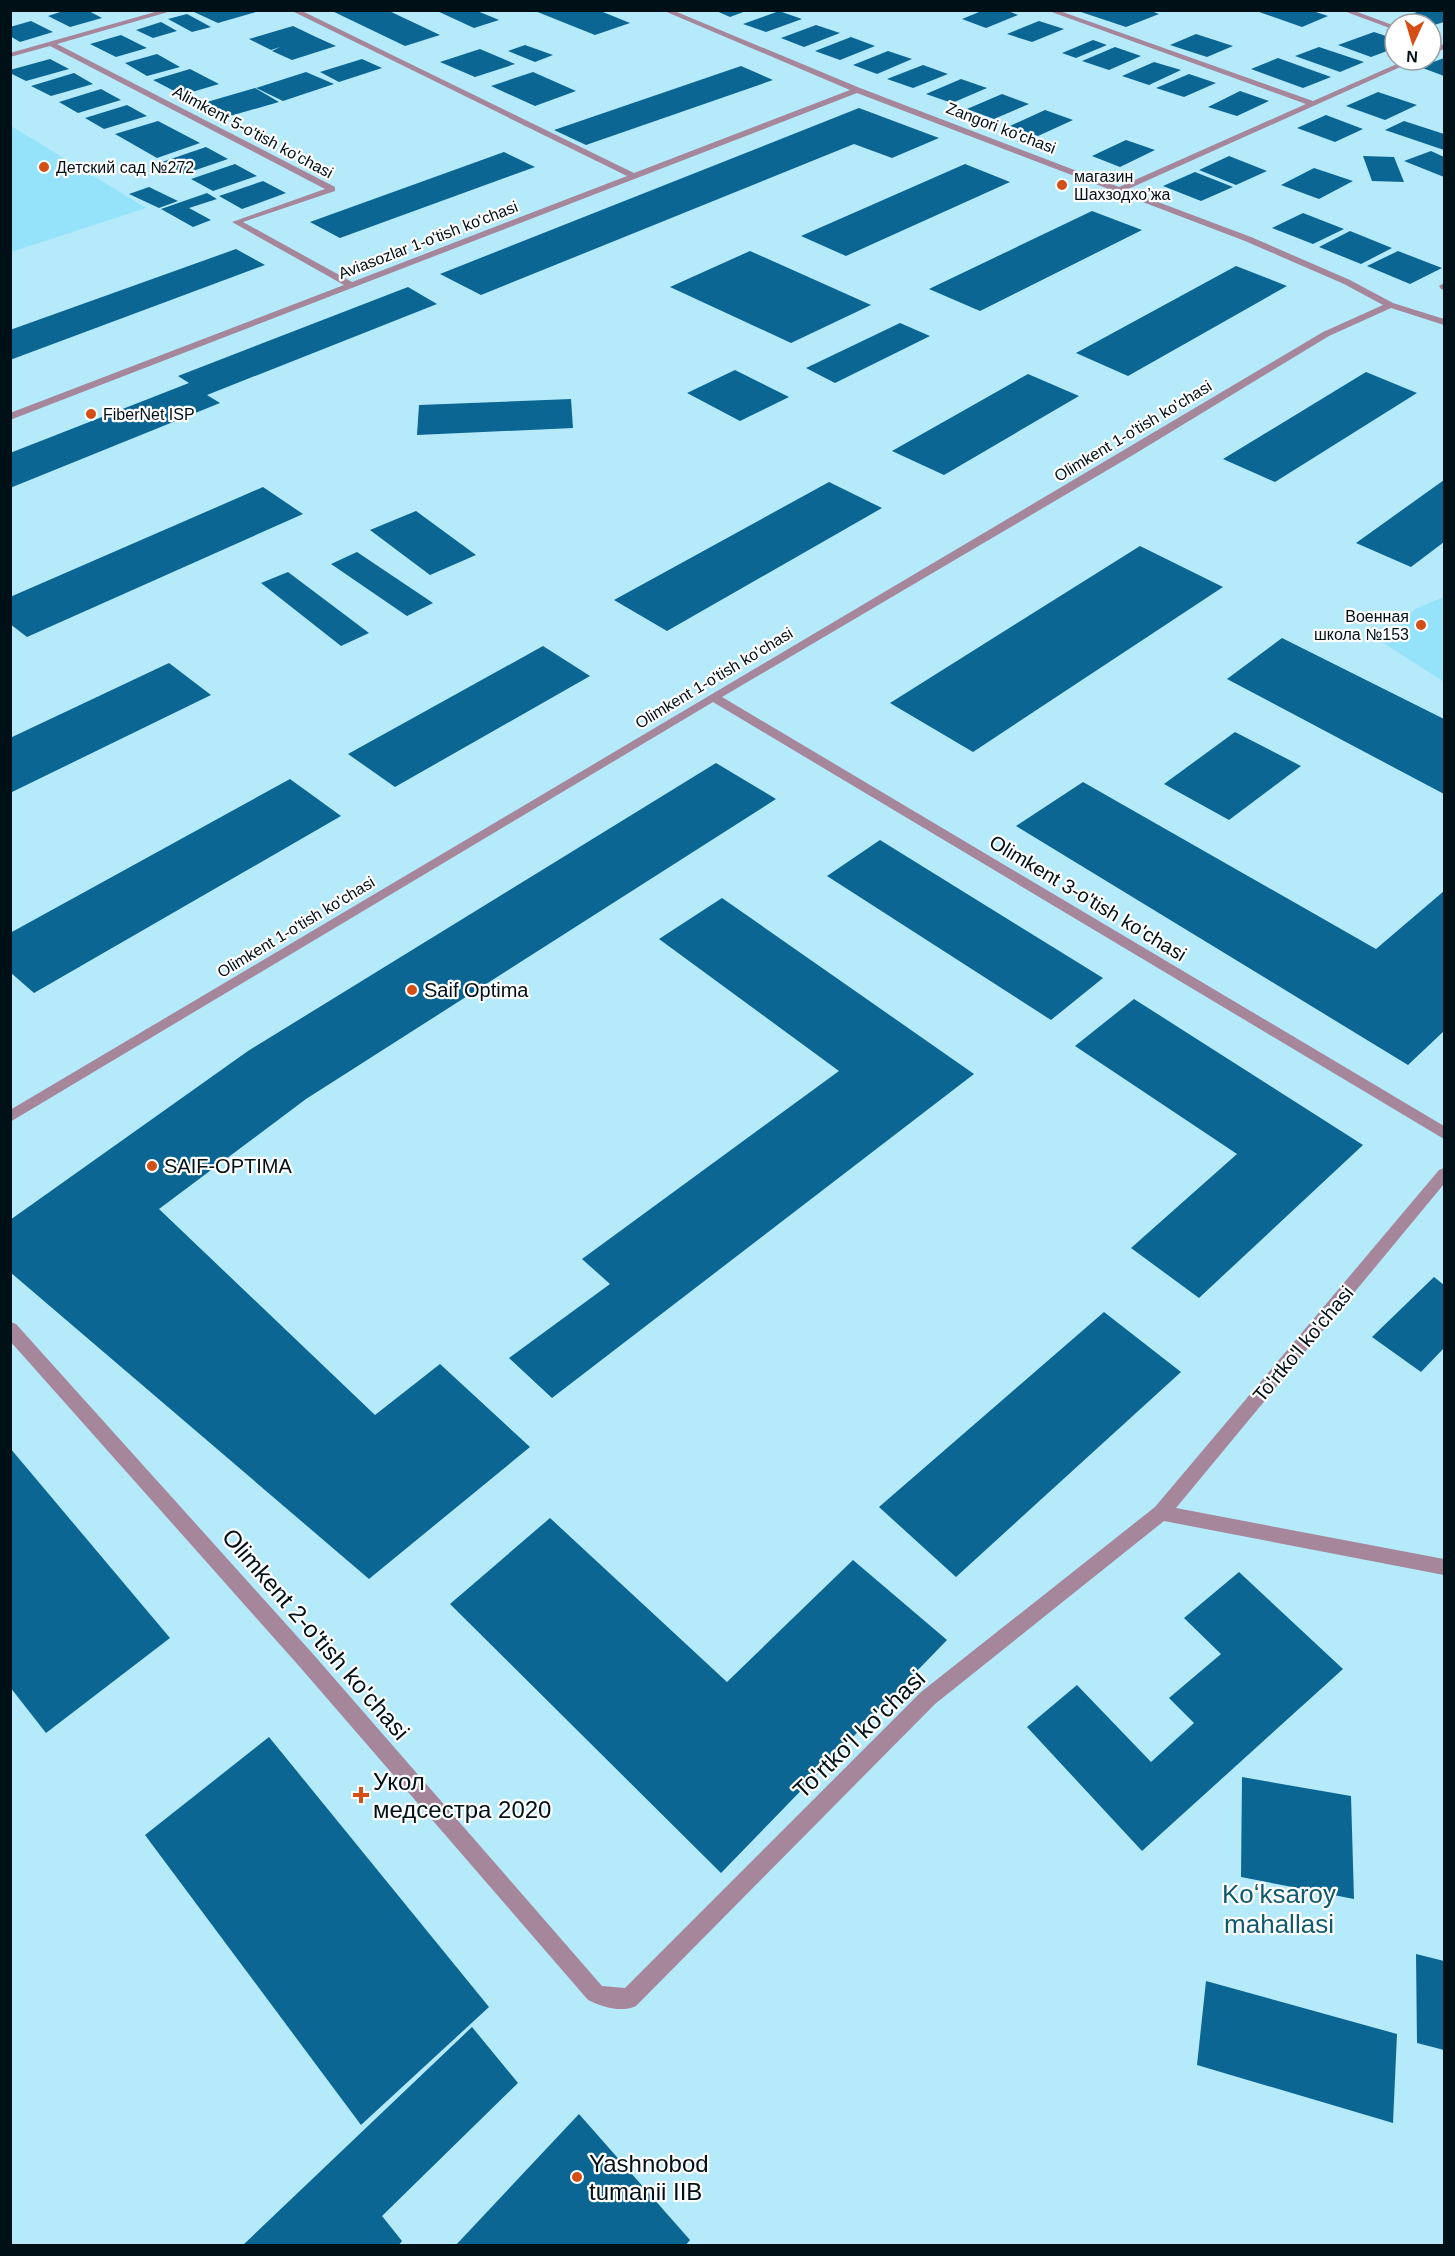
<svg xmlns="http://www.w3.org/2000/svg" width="1455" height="2256" font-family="Arial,sans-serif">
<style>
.built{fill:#95e3fb}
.building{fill:#0c6694}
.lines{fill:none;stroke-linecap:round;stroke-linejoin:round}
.minor{fill:#a6869b;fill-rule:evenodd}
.poi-dot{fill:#d44e15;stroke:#fff;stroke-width:2}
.labels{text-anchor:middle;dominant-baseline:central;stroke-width:4.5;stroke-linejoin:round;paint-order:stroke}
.far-street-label{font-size:16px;fill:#001017;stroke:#fff}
.far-poi-label{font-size:16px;fill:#001017;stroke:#fff;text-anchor:start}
.street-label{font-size:20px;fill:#001017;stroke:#fff}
.poi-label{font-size:20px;fill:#001017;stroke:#fff;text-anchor:start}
.near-street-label{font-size:24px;fill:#001017;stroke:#fff}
.near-poi-label{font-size:24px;fill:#001017;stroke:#fff;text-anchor:start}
.near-neighbourhood-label{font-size:26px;fill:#105a6d;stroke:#fff}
</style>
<rect width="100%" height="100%" fill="#b5eafb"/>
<g class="built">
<path d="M 11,126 L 146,208 L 11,252 Z"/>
<path d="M 1444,597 L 1444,682 L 1382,642 L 1415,609 Z"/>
</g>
<g class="building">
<path d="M 66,10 L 87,10 L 102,18 L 70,27 L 48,16 Z"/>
<path d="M 198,10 L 259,10 L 259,11 L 218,23 L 194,12 Z"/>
<path d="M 330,10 L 387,10 L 440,35 L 405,46 Z"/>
<path d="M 435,10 L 475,10 L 499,20 L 474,28 Z"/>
<path d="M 598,10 L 630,23 L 595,35 L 535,11 Z"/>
<path d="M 714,10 L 746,10 L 746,11 L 730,17 Z"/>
<path d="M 984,10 L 1006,10 L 1018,15 L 986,28 L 962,19 Z"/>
<path d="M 1149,10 L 1159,14 L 1126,27 L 1078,11 Z"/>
<path d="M 1264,10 L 1310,10 L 1328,16 L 1302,27 L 1259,12 Z"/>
<path d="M 1422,10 L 1444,12 L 1444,22 L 1431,26 L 1431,24 L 1413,24 L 1399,19 Z"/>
<path d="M 779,11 L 802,19 L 766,32 L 743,24 Z"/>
<path d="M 187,14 L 211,27 L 192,32 L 168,19 Z"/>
<path d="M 31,21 L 53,32 L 20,42 L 10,36 L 10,27 Z"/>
<path d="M 1039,21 L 1064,29 L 1032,42 L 1007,34 Z"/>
<path d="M 161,22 L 177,31 L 153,38 L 136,30 Z"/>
<path d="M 816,25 L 840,33 L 804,47 L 781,38 Z"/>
<path d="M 293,26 L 316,37 L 336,46 L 292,60 L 272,51 L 280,47 L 271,50 L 249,39 Z"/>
<path d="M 1374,32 L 1395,39 L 1395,48 L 1371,57 L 1338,45 Z"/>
<path d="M 1196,34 L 1233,46 L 1207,57 L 1170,45 Z"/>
<path d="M 121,35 L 147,48 L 116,57 L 90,44 Z"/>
<path d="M 851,37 L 875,46 L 840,60 L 815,51 Z"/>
<path d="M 1093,40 L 1107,45 L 1076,58 L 1062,53 Z"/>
<path d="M 525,45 L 553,55 L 535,62 L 508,51 Z"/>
<path d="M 1115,47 L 1141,56 L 1109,70 L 1082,61 Z"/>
<path d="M 1319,47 L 1364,62 L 1340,72 L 1295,56 Z"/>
<path d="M 480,49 L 515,64 L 475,77 L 440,62 Z"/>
<path d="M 888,51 L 912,59 L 877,74 L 853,65 Z"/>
<path d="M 157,54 L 180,67 L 147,76 L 125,63 Z"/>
<path d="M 1278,58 L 1331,77 L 1303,88 L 1251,69 Z"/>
<path d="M 1444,58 L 1444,76 L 1420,67 Z"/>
<path d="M 50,59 L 69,69 L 26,81 L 10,73 L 10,70 Z"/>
<path d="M 362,59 L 382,68 L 339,82 L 320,72 Z"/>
<path d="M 1154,62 L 1181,70 L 1149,85 L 1122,76 Z"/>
<path d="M 923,65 L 948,74 L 913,88 L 887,79 Z"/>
<path d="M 741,66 L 773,80 L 586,145 L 554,130 Z"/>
<path d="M 190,69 L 219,84 L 182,95 L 153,80 Z"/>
<path d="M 306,72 L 334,84 L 283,101 L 256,88 Z"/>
<path d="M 533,72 L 576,91 L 535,106 L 491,86 Z"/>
<path d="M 74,73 L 93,84 L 51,96 L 31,86 Z"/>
<path d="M 1189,74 L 1216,83 L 1184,97 L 1156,88 Z"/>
<path d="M 961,79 L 987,88 L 952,103 L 926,94 Z"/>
<path d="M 255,88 L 279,102 L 223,118 L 200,104 Z"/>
<path d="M 101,89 L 121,100 L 78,113 L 59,102 Z"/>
<path d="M 1240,91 L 1269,101 L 1237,116 L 1208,107 Z"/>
<path d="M 1378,92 L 1417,105 L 1385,120 L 1346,106 Z"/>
<path d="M 1002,94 L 1029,104 L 994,119 L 967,109 Z"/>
<path d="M 127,105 L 147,116 L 104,129 L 85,118 Z"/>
<path d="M 859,108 L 939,138 L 892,158 L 854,144 L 481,295 L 440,274 Z"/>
<path d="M 1045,110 L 1073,120 L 1038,136 L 1010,126 Z"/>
<path d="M 1326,115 L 1363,129 L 1335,142 L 1297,128 Z"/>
<path d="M 158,121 L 200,143 L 157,158 L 115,134 Z"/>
<path d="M 1404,121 L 1444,134 L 1444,150 L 1385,130 Z"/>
<path d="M 1126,140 L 1155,150 L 1120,167 L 1092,156 Z"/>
<path d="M 206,147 L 228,159 L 184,174 L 162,162 Z"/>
<path d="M 1431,151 L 1444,157 L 1444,177 L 1404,161 Z"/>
<path d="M 504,152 L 535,167 L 340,238 L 310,222 Z"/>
<path d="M 1229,156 L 1267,171 L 1236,185 L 1199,170 Z"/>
<path d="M 1363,156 L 1394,157 L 1404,182 L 1372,181 Z"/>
<path d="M 235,164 L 257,176 L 213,191 L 191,179 Z"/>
<path d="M 965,164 L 1010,182 L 846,256 L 801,236 Z"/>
<path d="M 1314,168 L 1353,181 L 1319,199 L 1281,185 Z"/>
<path d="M 1195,172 L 1233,187 L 1201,201 L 1163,186 Z"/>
<path d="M 263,181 L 286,193 L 242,209 L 219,196 Z"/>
<path d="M 149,187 L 178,201 L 159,208 L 129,194 Z"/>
<path d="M 207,193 L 217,199 L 189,208 L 211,220 L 193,227 L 161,209 Z"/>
<path d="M 1092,211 L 1142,230 L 980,311 L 929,289 Z"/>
<path d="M 1303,213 L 1344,229 L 1313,244 L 1272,228 Z"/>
<path d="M 1350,231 L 1392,248 L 1361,264 L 1319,247 Z"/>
<path d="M 236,249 L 265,265 L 10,360 L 10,330 Z"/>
<path d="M 750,251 L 871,305 L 791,343 L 670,287 Z"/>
<path d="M 1398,251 L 1442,268 L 1410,284 L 1367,266 Z"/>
<path d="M 1236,266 L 1287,286 L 1128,376 L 1076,353 Z"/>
<path d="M 408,287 L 437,304 L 207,395 L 220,403 L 10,488 L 10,453 L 189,383 L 178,376 Z"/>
<path d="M 900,323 L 930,336 L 835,383 L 806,368 Z"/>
<path d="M 735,370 L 789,397 L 740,421 L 687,393 Z"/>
<path d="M 1366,372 L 1417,393 L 1275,482 L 1223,459 Z"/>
<path d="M 1028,374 L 1079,396 L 944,475 L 892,451 Z"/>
<path d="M 571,399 L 573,428 L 417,435 L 419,405 Z"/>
<path d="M 1444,480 L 1444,542 L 1411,567 L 1356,543 Z"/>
<path d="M 829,482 L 882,508 L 667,631 L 614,600 Z"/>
<path d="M 263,487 L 303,514 L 27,637 L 10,624 L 10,597 Z"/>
<path d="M 416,511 L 476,555 L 430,575 L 370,530 Z"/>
<path d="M 1140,546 L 1223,587 L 973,752 L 890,703 Z"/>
<path d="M 357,552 L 433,603 L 407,616 L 331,564 Z"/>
<path d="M 288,572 L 369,633 L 341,646 L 261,583 Z"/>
<path d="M 1282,638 L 1444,719 L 1444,794 L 1227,679 Z"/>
<path d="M 543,646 L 590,676 L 395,787 L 348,754 Z"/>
<path d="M 169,663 L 211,695 L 10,793 L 10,738 Z"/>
<path d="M 1235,732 L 1301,766 L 1229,820 L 1164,784 Z"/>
<path d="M 716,763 L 776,799 L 306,1099 L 159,1209 L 375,1415 L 440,1364 L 530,1447 L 369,1579 L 10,1272 L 10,1220 L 248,1051 Z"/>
<path d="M 290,779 L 341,816 L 34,993 L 10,972 L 10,933 Z"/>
<path d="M 1083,782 L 1376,949 L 1444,891 L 1444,1031 L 1408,1065 L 1016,826 Z"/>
<path d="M 880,840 L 1103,978 L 1051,1020 L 827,876 Z"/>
<path d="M 722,898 L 974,1074 L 552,1398 L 509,1358 L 610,1284 L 582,1259 L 839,1071 L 659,939 Z"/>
<path d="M 1134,999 L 1363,1145 L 1199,1298 L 1131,1248 L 1237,1154 L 1075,1046 Z"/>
<path d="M 1434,1277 L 1444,1285 L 1444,1348 L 1421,1372 L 1372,1337 Z"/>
<path d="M 1104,1312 L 1181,1372 L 956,1577 L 879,1507 Z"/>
<path d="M 10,1448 L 170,1638 L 46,1733 L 10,1687 Z"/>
<path d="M 550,1518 L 727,1682 L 853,1560 L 947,1640 L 721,1873 L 450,1604 Z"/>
<path d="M 1239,1572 L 1343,1669 L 1142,1851 L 1027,1727 L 1077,1685 L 1151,1762 L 1194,1723 L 1169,1698 L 1221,1654 L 1184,1618 Z"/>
<path d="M 269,1737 L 489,2007 L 361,2125 L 145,1835 Z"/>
<path d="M 1242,1777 L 1351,1796 L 1354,1899 L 1241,1877 Z"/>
<path d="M 1416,1954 L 1444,1961 L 1444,2050 L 1417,2043 Z"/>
<path d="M 1206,1981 L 1397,2034 L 1393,2123 L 1197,2065 Z"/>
<path d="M 472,2027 L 518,2083 L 382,2216 L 402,2241 L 398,2246 L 242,2246 Z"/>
<path d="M 579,2114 L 690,2240 L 685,2246 L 455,2246 Z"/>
</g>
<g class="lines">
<g class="minor">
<path d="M 162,10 L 175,10 L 57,44 L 335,187 L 335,191 L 243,222 L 352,282 L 627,176 L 290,10 L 300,10 L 634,173 L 850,90 L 662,10 L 672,10 L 860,88 L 1119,187 L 1306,104 L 1046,10 L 1057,10 L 1313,101 L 1406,60 L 1416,60 L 1126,190 L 1251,237 L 1350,280 L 1393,303 L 1444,319 L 1444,325 L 1391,308 L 1329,336 L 1133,455 L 722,697 L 1444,1126 L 1444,1139 L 713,702 L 10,1122 L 10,1110 L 1323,332 L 1383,305 L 1344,284 L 1245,241 L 857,93 L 10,420 L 10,413 L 344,285 L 232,222 L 325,189 L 50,46 L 10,57 L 10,53 Z"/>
<path d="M 1341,10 L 1352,10 L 1395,26 L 1395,30 Z"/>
<path d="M 1444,44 L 1444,49 L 1431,54 L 1431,49 Z"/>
<path d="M 1444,283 L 1444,290 L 1441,289 L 1439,286 Z"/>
<path d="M 1444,1168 L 1444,1184 L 1176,1508 L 1444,1559 L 1444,1575 L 1164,1521 L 935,1704 L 636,2006 C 620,2013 603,2007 588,2000 L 299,1666 L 10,1341 L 10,1322 L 16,1324 L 313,1654 L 602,1986 L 625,1988 L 921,1692 L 1155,1507 L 1439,1170 Z"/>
</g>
</g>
<g class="poi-dot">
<circle cx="44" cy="167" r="6"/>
<circle cx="1062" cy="185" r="6"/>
<circle cx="91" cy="414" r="6"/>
<circle cx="1421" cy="625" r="6"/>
<circle cx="412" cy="990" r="6"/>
<circle cx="152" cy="1166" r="6"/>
<path d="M358 1786h6v6h6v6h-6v6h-6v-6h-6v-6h6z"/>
<circle cx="577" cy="2177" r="6"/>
</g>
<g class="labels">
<g class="far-street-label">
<text transform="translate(1001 128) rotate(21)">Zangori ko'chasi</text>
<text transform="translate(253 132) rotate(28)">Alimkent 5-o'tish ko'chasi</text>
<text transform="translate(428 240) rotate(-21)">Aviasozlar 1-o'tish ko'chasi</text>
<text transform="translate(1133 431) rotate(-31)">Olimkent 1-o'tish ko'chasi</text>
<text transform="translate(714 678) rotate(-31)">Olimkent 1-o'tish ko'chasi</text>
<text transform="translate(296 927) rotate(-31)">Olimkent 1-o'tish ko'chasi</text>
</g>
<g class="far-poi-label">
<text x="56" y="167">Детский сад №272</text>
<text x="1074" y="176">магазин<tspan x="1074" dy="18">Шахзодхо’жа</tspan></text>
<text x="103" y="414">FiberNet ISP</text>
<text x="1409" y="616" text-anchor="end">Военная<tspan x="1409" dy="18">школа №153</tspan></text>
</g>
<g class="street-label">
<text transform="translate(1088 898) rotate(31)">Olimkent 3-o'tish ko'chasi</text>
<text transform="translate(1303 1344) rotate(-50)">To'rtko'l ko'chasi</text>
</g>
<g class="poi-label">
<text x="424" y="990">Saif Optima</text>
<text x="164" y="1166">SAIF-OPTIMA</text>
</g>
<g class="near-street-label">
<text transform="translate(316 1634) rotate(49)">Olimkent 2-o'tish ko'chasi</text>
<text transform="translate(859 1734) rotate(-44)">To'rtko'l ko'chasi</text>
</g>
<g class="near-poi-label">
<text x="373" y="1781">Укол<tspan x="373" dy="28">медсестра 2020</tspan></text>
<text x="589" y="2163">Yashnobod<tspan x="589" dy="28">tumanii IIB</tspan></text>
</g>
<g class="near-neighbourhood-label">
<text x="1279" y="1894">Koʻksaroy<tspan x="1279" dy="30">mahallasi</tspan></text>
</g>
</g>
<rect width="1455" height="2256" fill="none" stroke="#001017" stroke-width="24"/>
<g transform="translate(1413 42) rotate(184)"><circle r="28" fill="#ffffff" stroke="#999fa2" stroke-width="1.5"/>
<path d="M0-4.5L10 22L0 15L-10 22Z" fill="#d44e15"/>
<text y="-9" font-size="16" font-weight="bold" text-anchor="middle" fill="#001017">N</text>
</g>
</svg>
